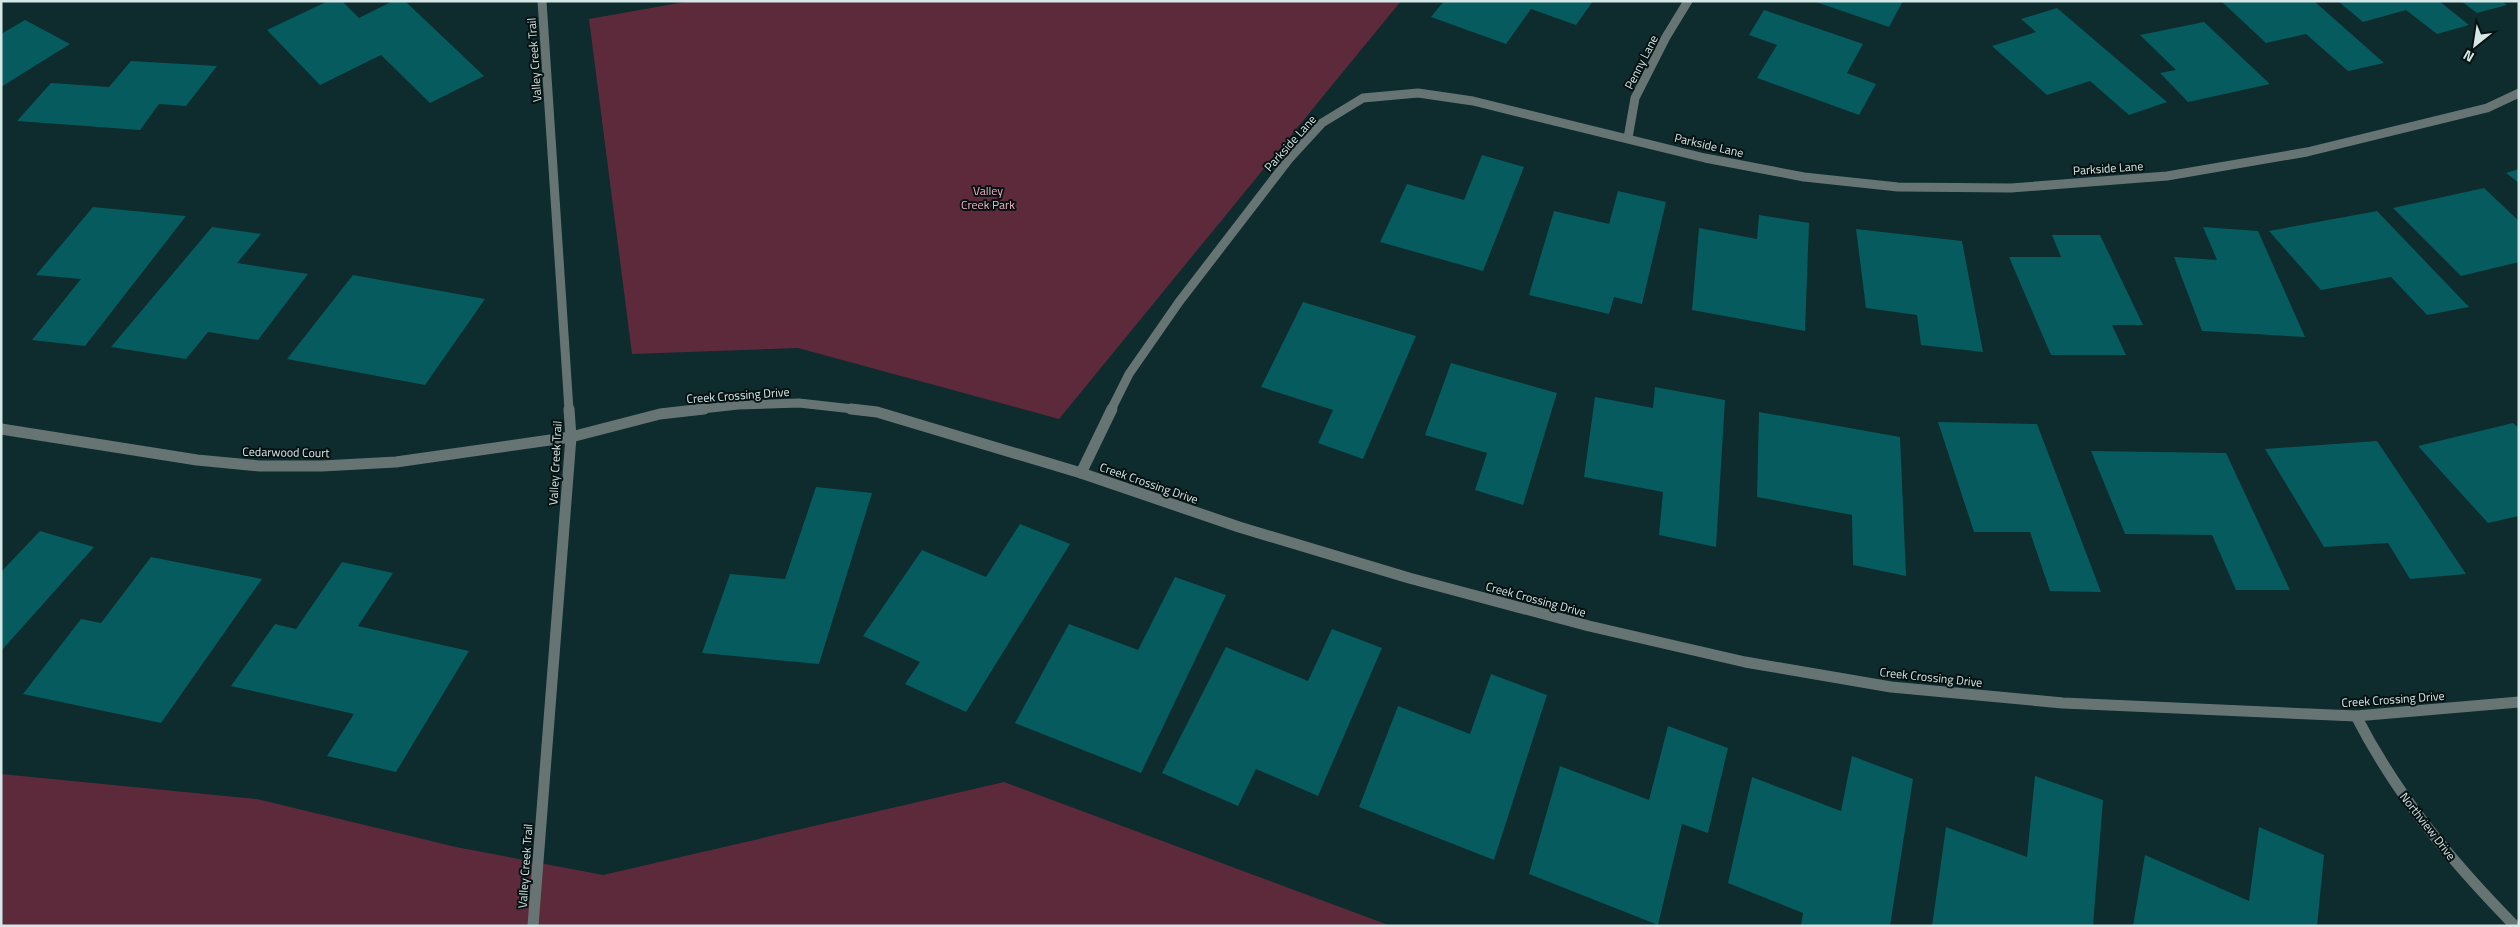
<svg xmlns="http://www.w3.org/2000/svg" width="2520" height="927" font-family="'Titillium Web',sans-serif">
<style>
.green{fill:#5d2a3c}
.building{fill:#065b5e}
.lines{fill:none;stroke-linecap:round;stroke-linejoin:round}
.street-far1{stroke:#677474;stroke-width:9}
.street{stroke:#677474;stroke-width:11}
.labels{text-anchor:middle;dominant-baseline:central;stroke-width:4;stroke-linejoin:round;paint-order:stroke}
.street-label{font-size:12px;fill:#d6e7e7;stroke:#061212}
.park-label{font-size:12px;fill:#f5adc3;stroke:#061212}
</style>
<rect width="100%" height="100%" fill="#0e2b2d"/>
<g class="green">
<path d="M 690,1 L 1401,1 L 1059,419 L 798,348 L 632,354 L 589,19 Z"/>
<path d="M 1,774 L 257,799 L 456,847 L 603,875 L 1004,782 L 1391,926 L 1,926 Z"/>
</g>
<g class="building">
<path d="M 328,1 L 342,1 L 359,18 L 393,1 L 405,1 L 484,76 L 430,103 L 381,55 L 320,85 L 267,30 Z"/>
<path d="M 1444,1 L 1593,1 L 1576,25 L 1531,9 L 1506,44 L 1431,17 Z"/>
<path d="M 1813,1 L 1903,1 L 1889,27 Z"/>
<path d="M 2221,1 L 2314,1 L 2384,63 L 2348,71 L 2306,34 L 2266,43 Z"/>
<path d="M 2338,1 L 2439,1 L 2469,25 L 2437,34 L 2406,10 L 2363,22 Z"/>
<path d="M 2461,1 L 2502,1 L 2507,5 L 2477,13 Z"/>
<path d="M 2057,8 L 2167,102 L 2129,115 L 2090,81 L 2047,95 L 1992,46 L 2036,32 L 2021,19 Z"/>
<path d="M 1764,10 L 1863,44 L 1847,73 L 1876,84 L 1859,115 L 1757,78 L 1777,45 L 1749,35 Z"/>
<path d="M 25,20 L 70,44 L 1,87 L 1,34 Z"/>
<path d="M 2204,22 L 2270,84 L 2188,102 L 2160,73 L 2176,70 L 2140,35 Z"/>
<path d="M 131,61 L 217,66 L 186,106 L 159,104 L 140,130 L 17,121 L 51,83 L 109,87 Z"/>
<path d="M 1482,155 L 1524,167 L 1483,271 L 1380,242 L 1407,184 L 1464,200 Z"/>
<path d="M 2519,169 L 2519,183 L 2506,173 Z"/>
<path d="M 2484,188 L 2519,221 L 2519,262 L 2461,276 L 2393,208 Z"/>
<path d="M 1618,191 L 1666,202 L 1642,304 L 1614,297 L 1609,314 L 1529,295 L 1554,211 L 1609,224 Z"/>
<path d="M 93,207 L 186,216 L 85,346 L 32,340 L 81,279 L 36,275 Z"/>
<path d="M 2377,211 L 2469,307 L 2427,315 L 2391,277 L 2321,290 L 2269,231 Z"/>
<path d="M 1759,215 L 1809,223 L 1805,331 L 1692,310 L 1699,228 L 1757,239 Z"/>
<path d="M 212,227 L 261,234 L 237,263 L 308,274 L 258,340 L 208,332 L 186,359 L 111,347 Z"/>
<path d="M 2203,227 L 2258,231 L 2305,337 L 2202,331 L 2174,257 L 2217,260 Z"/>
<path d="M 1856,229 L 1962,241 L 1983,352 L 1921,345 L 1917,315 L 1866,308 Z"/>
<path d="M 2052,235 L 2100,235 L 2143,325 L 2112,325 L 2126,355 L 2051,355 L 2009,257 L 2061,257 Z"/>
<path d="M 353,275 L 485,299 L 425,385 L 287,359 Z"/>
<path d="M 1303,302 L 1416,336 L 1363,459 L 1318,443 L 1333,410 L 1261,387 Z"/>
<path d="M 1451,363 L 1557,393 L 1523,505 L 1475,490 L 1487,453 L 1425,435 Z"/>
<path d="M 1655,387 L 1725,400 L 1716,547 L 1659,535 L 1663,492 L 1584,477 L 1595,397 L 1653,408 Z"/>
<path d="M 1759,412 L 1900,437 L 1906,576 L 1853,565 L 1852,515 L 1757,497 Z"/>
<path d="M 1938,422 L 2037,424 L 2101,592 L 2050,591 L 2030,532 L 1974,532 Z"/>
<path d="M 2513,423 L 2519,428 L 2519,516 L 2488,523 L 2418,446 Z"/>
<path d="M 2377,441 L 2466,574 L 2410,579 L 2388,543 L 2324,547 L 2265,449 Z"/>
<path d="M 2091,451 L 2226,453 L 2290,590 L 2236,590 L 2212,535 L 2125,534 Z"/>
<path d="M 816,487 L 872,493 L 819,664 L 702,653 L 730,574 L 785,579 Z"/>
<path d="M 1020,524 L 1070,544 L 966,712 L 905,684 L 920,662 L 863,636 L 922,550 L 986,577 Z"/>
<path d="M 40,531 L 94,547 L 1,651 L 1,572 Z"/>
<path d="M 151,557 L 262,579 L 161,723 L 23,694 L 81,619 L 101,623 Z"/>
<path d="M 342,562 L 393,573 L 358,626 L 469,651 L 396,772 L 327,756 L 354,714 L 231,686 L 275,624 L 296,629 Z"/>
<path d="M 1175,577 L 1226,595 L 1141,773 L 1015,723 L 1069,624 L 1138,650 Z"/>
<path d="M 1332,629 L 1382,648 L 1318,796 L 1256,769 L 1238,806 L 1162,773 L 1226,647 L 1308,681 Z"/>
<path d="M 1491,674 L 1547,695 L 1494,860 L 1359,807 L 1398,706 L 1470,734 Z"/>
<path d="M 1668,726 L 1728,748 L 1708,833 L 1682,824 L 1658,925 L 1529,874 L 1560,766 L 1649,800 Z"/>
<path d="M 1852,756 L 1913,779 L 1890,926 L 1801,926 L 1803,913 L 1728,883 L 1752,777 L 1841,811 Z"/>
<path d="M 2035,776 L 2103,800 L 2093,926 L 1932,926 L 1946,827 L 2027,857 Z"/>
<path d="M 2259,827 L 2324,855 L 2317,926 L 2133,926 L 2145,855 L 2249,901 Z"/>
</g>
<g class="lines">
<g class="street-far1">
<path d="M 542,1 L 569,410"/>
<path d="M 1628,138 L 1635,98 L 1666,37 L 1688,1"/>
<path d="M 693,410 L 738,405 L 799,403 L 862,410"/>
<path d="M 1111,410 L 1129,374 L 1179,302 L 1289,159 L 1322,123 L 1363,98 L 1418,93 L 1473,101 L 1705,158 L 1804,177 L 1898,187 L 2011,188 L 2167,176 L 2307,152 L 2487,108 L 2519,93"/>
</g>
<g class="street">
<path d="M 851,409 L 877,412 L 1081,473 L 1239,527 L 1409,578 L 1589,626 L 1745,662 L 1891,687 L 2063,703 L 2356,716 L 2519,702"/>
<path d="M 1,429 L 197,460 L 260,466 L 322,466 L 396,462 L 571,437 L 660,414 L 704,409"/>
<path d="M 1081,473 L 1112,409"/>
<path d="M 2356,716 C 2397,796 2452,862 2515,926"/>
<path d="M 533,926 L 571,437 L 569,409"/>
</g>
</g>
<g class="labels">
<g class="street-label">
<text transform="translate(534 60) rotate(-94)">Valley Creek Trail</text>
<text transform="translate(1641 62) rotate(-63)">Penny Lane</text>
<text transform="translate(1290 143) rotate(-48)">Parkside Lane</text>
<text transform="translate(1709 145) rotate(13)">Parkside Lane</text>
<text transform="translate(2108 168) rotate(-4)">Parkside Lane</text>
<text transform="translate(738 395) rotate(-4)">Creek Crossing Drive</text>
<text transform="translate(286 452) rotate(1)">Cedarwood Court</text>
<text transform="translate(555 463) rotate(-87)">Valley Creek Trail</text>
<text transform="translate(1149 483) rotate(19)">Creek Crossing Drive</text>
<text transform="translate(1536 599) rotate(15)">Creek Crossing Drive</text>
<text transform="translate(1931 677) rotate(6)">Creek Crossing Drive</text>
<text transform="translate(2393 699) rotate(-4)">Creek Crossing Drive</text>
<text transform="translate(2428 826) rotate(52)">Northview Drive</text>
<text transform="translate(525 866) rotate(-86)">Valley Creek Trail</text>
</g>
<g class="park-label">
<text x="988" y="190">Valley<tspan x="988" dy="14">Creek Park</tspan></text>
</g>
</g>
<rect width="2520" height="927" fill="none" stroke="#d6e7e7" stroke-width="5"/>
<g transform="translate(2475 45) rotate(210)" stroke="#061212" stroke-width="4" paint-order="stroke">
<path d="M0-4L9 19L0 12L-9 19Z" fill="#d6e7e7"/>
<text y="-8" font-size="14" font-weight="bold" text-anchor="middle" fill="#d6e7e7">N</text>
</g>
</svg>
